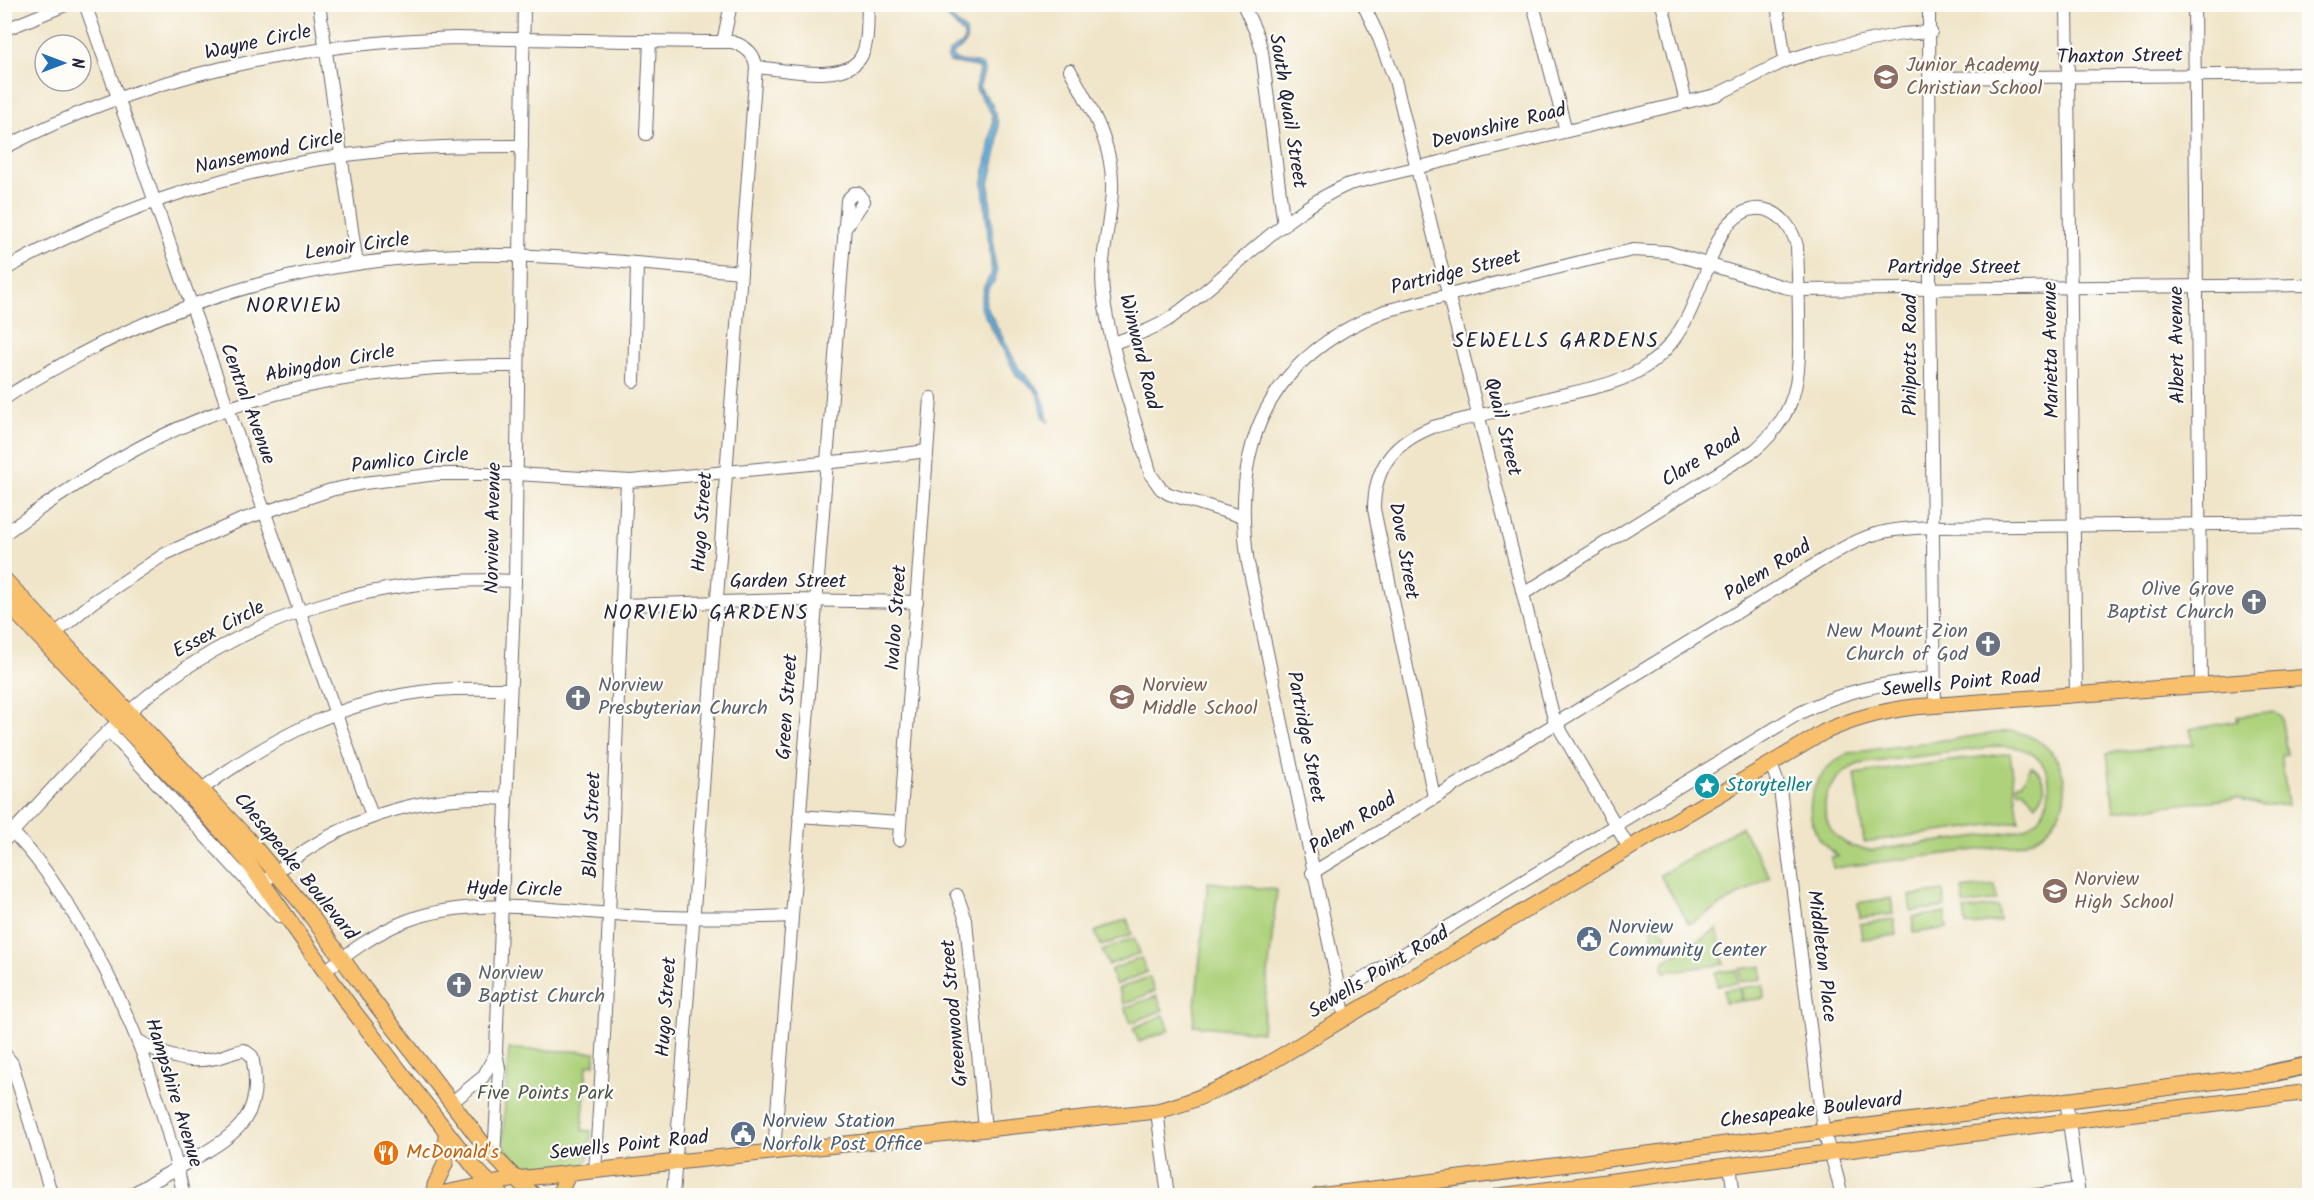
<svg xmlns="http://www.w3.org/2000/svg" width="2314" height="1200" font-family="Kalam,sans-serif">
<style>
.green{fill:#aed27b;stroke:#687a5b;stroke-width:1.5;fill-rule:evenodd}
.water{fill:#62adda;stroke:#42688a;stroke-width:1.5}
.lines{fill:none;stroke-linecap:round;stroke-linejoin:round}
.minor-casing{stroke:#6a666d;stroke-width:14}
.major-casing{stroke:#6a666d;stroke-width:17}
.highway-casing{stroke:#6a666d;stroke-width:19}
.minor{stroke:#fff;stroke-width:12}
.major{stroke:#f8bf6c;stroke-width:15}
.highway{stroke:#f8bf6c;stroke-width:16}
.labels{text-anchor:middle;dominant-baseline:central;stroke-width:4.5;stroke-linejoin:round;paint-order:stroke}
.street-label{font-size:20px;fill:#22223b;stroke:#fdfcf7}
.education-label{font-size:20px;fill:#785e54;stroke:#fdfcf7;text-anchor:start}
.worship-label{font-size:20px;fill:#5b616d;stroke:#fdfcf7;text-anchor:end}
.culture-label{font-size:20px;fill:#0d838f;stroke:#fdfcf7;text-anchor:start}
.service-label{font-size:20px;fill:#4e5e75;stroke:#fdfcf7;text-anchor:start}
.park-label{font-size:20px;fill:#4c574e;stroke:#fdfcf7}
.food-label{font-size:20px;fill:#c56008;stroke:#fdfcf7;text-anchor:start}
.neighbourhood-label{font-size:21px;letter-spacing:1.5px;fill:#22223b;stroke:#fdfcf7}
</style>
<rect width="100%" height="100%" fill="#fdfcf7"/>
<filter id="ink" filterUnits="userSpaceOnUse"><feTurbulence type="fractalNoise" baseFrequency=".0167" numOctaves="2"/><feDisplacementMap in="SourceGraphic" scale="12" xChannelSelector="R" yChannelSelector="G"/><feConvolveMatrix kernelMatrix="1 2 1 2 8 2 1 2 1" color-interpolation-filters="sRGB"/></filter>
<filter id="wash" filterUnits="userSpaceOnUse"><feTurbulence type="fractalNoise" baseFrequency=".008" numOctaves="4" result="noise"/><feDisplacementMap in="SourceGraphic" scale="24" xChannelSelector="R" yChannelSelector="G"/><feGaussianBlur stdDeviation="1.35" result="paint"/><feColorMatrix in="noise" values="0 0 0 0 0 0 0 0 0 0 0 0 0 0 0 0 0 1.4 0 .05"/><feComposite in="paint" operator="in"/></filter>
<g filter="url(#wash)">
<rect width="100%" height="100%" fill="#f0e5c9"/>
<g class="green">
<path d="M 2274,712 L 2281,717 L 2287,754 L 2281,755 L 2288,805 C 2270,806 2254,806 2238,798 L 2114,811 L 2107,753 L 2193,744 L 2190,729 L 2238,721 L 2237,717 Z"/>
<path d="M 2011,731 C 2080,742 2084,829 2016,845 L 1833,868 L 1831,857 L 1838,856 C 1795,828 1805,773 1849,753 ZM 2000,746 C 2011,747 2021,747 2031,753 C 2057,770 2054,808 2031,825 C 2026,829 2019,830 2013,832 L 1871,850 C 1816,847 1808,784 1859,764 Z"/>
<path d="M 2010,753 L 2019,821 L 1864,842 L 1855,774 Z"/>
<path d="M 2031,766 C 2047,776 2049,791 2036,805 L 2024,790 L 2018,791 L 2017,784 L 2023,782 Z"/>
<path d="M 1741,827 L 1770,877 L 1689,924 L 1660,875 Z"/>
<path d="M 1208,882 L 1277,890 L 1262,1032 L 1193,1025 Z"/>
<path d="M 1995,885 L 1997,900 L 1964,905 L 1962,889 Z"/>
<path d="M 1943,891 L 1945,907 L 1911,911 L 1909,896 Z"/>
<path d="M 1891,898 L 1893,914 L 1860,918 L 1858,903 Z"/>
<path d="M 1998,906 L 2000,921 L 1966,926 L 1964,910 Z"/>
<path d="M 1945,913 L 1947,928 L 1914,933 L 1912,917 Z"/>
<path d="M 1127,919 L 1132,934 L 1101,946 L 1095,932 Z"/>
<path d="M 1894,919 L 1896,935 L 1862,939 L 1860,924 Z"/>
<path d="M 1652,920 L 1657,920 L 1660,923 L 1659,929 L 1666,934 L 1666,940 L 1671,942 L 1670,949 L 1665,949 L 1663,944 L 1655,945 L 1651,941 L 1653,931 L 1649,925 Z"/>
<path d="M 1717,929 L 1724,964 L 1664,972 L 1663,962 Z"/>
<path d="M 1134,938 L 1140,953 L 1108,965 L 1102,951 Z"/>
<path d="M 1141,958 L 1147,972 L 1116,985 L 1110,970 Z"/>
<path d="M 1761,966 L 1762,979 L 1741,982 L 1740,969 Z"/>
<path d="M 1737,970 L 1738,983 L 1717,985 L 1716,972 Z"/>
<path d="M 1149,977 L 1155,991 L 1124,1004 L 1118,989 Z"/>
<path d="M 1763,985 L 1764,998 L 1743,1001 L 1741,988 Z"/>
<path d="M 1739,988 L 1741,1001 L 1725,1003 L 1724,990 Z"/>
<path d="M 1157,996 L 1163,1010 L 1131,1023 L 1125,1008 Z"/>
<path d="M 1164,1015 L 1170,1030 L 1139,1042 L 1133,1028 Z"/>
<path d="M 509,1049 L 595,1052 L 595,1064 L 587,1065 L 582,1130 L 591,1131 L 590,1151 L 587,1161 L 582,1165 L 524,1167 L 519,1164 L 502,1144 Z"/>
</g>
<path class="water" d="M 942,5 L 946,5 L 951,18 L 966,31 C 968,45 964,47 952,54 L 952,57 C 960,65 974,59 983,66 L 984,72 L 979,87 L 992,104 L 998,123 L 998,146 L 989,183 L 994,258 L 997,273 L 994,281 L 988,288 L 985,304 L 1019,369 L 1039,390 L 1045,404 L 1048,422 L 1044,418 L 1038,395 L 1035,390 L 1017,376 L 980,306 L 984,287 L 992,273 L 983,183 L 993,123 L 992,114 L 976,89 L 979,69 L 977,67 L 950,62 L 948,58 L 949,52 L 964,43 L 964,35 L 949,19 Z"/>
</g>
<g filter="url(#ink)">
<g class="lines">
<g class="minor-casing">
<g id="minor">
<path d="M 85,4 L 372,816"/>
<path d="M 319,4 L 357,264"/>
<path d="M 1243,4 L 1258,37 L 1262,52 L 1284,226"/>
<path d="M 1363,4 L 1377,33 L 1395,80 L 1554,719 L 1629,848"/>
<path d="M 1533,4 L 1566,131"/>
<path d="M 1662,4 L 1686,102"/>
<path d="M 1777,4 L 1785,61"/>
<path d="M 1929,4 L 1930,289 L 1935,705"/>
<path d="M 2067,4 L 2076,696"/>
<path d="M 2194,4 L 2201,685"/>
<path d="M 4,30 L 68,4"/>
<path d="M 723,42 L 731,4"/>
<path d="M 756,67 C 783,69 848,85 862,55 C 869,41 867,20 868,4"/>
<path d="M 1070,70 C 1090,107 1114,145 1112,189 C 1111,224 1099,258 1103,293 C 1110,351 1135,418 1151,475 L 1161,489 L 1169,494 L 1243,517"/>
<path d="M 1931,78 L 2310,74"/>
<path d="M 646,134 L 650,41"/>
<path d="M 4,148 C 141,76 301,43 455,38 C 478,38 500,39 523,39 C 593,40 662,42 732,42 C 745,46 755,53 756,67 L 673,1196"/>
<path d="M 4,270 C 119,205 249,164 381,151 C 428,146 475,146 522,146"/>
<path d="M 1114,343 C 1132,336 1153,330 1169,319 C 1228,278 1283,212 1349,184 L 1716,95 L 1785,61 L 1820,50 L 1902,34 L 1931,32"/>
<path d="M 634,381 L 637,264"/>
<path d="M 4,399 C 28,382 54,369 79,355 C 196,293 328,258 461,255 C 554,253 648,265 741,272"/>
<path d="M 4,534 C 46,504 87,476 131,452 C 250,386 384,364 518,366"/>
<path d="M 622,605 L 789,600 L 917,602"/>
<path d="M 50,638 L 93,602 L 165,554 L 241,520 L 331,490 L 364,483 L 437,474 L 517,474 L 631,481 L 864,459 L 927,451"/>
<path d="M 109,731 L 279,916"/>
<path d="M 1771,764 L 1780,789 L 1822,1121 C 1826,1147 1838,1169 1841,1196"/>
<path d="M 195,794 C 269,739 343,699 437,690 C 461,688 486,689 510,689"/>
<path d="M 1434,797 L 1374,509 C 1374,466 1395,442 1433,427 C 1472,417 1511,408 1549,398 C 1582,390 1620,385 1648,365 C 1682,341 1695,302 1709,264 C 1714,251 1719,234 1729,224 C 1756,194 1788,212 1797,246 C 1798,272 1799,298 1799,325 C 1800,379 1798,413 1755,450 L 1523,594"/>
<path d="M 799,816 L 899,823"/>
<path d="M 4,824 C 35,852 58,888 79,923 C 133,1012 160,1094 184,1196"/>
<path d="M 899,840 L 931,398"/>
<path d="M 4,841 C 55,787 104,728 163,684 C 264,609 390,575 515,581"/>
<path d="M 1312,873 L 1824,559 C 1867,533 1882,529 1933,527 L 2310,523"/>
<path d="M 269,878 C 335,821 419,792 506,799"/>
<path d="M 957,895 L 966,920 L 985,1130"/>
<path d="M 325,971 C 350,952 375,933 406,921 C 473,895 557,911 627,915 C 682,919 737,918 792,916"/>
<path d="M 1338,994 L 1798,714 C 1843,690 1884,683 1934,678"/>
<path d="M 1345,1018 L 1248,563 C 1230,443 1269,357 1385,311 L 1584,261 L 1633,250 L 1667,252 L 1784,287 L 1799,290 L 2310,285"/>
<path d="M 4,1053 L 12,1063 L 52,1196"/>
<path d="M 2066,1099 L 2079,1196"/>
<path d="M 451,1103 L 483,1077 L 496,1053"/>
<path d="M 1157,1111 L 1168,1196"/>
<path d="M 774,1152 L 847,200 L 854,193 L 858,193 L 864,201 L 844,230"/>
<path d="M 494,1157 L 499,1068 L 496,1052 L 498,1000 L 515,581 L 524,4"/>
<path d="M 1730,1165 L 1734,1196"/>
<path d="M 595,1171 L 604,1035 L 627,481"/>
<path d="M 1621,1180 L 1623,1196"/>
<path d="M 129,1196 C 150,1183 172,1171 194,1159 C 240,1132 264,1115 252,1056 L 244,1050 C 235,1051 226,1056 216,1058 C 189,1065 162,1055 139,1041"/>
<path d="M 2030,1196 L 2078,1189"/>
</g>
</g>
<g class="major-casing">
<g id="major">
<path d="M 4,579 L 247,838 L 306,909 L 365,990 L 487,1149 L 516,1179 L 535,1196"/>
<path d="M 4,600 L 191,797 L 246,859 L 348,1004 L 474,1167 L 502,1196"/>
<path d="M 434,1194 L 435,1185 L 445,1164 L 446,1133"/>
<path d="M 429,1196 L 516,1179 L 1157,1111 C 1196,1102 1230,1084 1266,1065 L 1824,732 C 1854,718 1882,711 1914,707 L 2310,677"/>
<path d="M 558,1196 L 569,1173"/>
<path d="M 1318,1196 L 2274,1074"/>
<path d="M 1499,1196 L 2069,1121 L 2310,1092"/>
</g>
</g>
<g class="highway-casing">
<path id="highway" d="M 2263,1075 L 2310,1065"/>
</g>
<use href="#minor" class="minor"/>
<use href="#major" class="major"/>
<use href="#highway" class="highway"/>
</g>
</g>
<defs>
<g id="school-disc" transform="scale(1.35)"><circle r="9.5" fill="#8d6e63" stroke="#fdfcf7"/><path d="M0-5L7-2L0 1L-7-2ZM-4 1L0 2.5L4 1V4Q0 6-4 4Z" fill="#fff"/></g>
<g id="church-disc" transform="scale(1.35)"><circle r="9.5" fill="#6b7280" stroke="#fdfcf7"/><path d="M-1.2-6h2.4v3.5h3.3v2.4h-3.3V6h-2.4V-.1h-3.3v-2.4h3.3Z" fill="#fff"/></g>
<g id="sight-disc" transform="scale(1.35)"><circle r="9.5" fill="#0f9aa8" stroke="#fdfcf7"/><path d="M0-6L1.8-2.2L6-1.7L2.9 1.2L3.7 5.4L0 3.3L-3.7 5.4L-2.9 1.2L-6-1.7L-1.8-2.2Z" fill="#fff"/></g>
<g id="civic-disc" transform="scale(1.35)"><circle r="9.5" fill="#5c6f8a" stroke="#fdfcf7"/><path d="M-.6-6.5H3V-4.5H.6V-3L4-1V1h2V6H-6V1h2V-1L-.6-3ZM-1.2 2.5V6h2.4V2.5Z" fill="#fff"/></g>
<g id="restaurant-disc" transform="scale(1.35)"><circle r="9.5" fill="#e8710a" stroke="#fdfcf7"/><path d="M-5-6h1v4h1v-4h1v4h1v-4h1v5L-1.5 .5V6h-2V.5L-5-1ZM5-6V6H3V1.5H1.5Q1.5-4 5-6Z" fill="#fff"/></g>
</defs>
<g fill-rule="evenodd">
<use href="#school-disc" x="1886" y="77"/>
<use href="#church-disc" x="2254" y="602"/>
<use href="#church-disc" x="1988" y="644"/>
<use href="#school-disc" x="1122" y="697"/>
<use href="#church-disc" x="578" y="698"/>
<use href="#sight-disc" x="1707" y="786"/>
<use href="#school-disc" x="2055" y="891"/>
<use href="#civic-disc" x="1589" y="939"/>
<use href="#church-disc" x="459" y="985"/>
<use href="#civic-disc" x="743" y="1134"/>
<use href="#restaurant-disc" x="386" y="1153"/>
</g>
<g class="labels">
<g class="street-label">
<text transform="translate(258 43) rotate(-12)">Wayne Circle</text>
<text transform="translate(2120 57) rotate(-1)">Thaxton Street</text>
<text transform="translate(1287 111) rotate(81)">South Quail Street</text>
<text transform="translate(1499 127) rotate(-14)">Devonshire Road</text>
<text transform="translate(269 153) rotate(-12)">Nansemond Circle</text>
<text transform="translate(357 247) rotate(-8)">Lenoir Circle</text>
<text x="1954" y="268">Partridge Street</text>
<text transform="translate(1456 273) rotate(-14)">Partridge Street</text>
<text transform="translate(2178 345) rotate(-91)">Albert Avenue</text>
<text transform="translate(2052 350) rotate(-91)">Marietta Avenue</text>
<text transform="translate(1139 352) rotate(76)">Winward Road</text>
<text transform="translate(1911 355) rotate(-90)">Philpotts Road</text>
<text transform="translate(330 364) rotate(-11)">Abingdon Circle</text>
<text transform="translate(247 404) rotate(70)">Central Avenue</text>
<text transform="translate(1502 427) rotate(76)">Quail Street</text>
<text transform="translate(1702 459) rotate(-32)">Clare Road</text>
<text transform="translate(410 461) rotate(-6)">Pamlico Circle</text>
<text transform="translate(703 522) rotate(-86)">Hugo Street</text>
<text transform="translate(494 528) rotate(-89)">Norview Avenue</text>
<text transform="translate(1403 551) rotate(80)">Dove Street</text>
<text transform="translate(1768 571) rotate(-32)">Palem Road</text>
<text x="788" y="582">Garden Street</text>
<text transform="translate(897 618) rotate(-86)">Ivaloo Street</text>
<text transform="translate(219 630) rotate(-28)">Essex Circle</text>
<text transform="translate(1961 684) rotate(-5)">Sewells Point Road</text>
<text transform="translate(788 707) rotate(-86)">Green Street</text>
<text transform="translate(1305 737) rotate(79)">Partridge Street</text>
<text transform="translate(1353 824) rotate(-32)">Palem Road</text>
<text transform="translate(593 825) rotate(-88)">Bland Street</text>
<text transform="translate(295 867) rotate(51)">Chesapeake Boulevard</text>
<text transform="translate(514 890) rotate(1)">Hyde Circle</text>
<text transform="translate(1821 956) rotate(83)">Middleton Place</text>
<text transform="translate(1379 973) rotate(-31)">Sewells Point Road</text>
<text transform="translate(667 1007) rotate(-86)">Hugo Street</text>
<text transform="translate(955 1013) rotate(-95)">Greenwood Street</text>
<text transform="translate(173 1093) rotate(73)">Hampshire Avenue</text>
<text transform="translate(1811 1111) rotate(-7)">Chesapeake Boulevard</text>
<text transform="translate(629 1146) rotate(-6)">Sewells Point Road</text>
</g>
<g class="education-label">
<text x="1906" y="66">Junior Academy<tspan x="1906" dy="23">Christian School</tspan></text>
<text x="1142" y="686">Norview<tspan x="1142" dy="23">Middle School</tspan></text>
<text x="2074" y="880">Norview<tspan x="2074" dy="23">High School</tspan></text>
</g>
<g class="worship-label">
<text x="2234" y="590">Olive Grove<tspan x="2234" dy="23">Baptist Church</tspan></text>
<text x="1968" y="632">New Mount Zion<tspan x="1968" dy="23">Church of God</tspan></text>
<text x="598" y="686" text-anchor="start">Norview<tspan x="598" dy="23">Presbyterian Church</tspan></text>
<text x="478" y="974" text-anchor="start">Norview<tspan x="478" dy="23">Baptist Church</tspan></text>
</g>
<g class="culture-label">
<text x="1726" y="786">Storyteller</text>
</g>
<g class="service-label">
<text x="1608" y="928">Norview<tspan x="1608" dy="23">Community Center</tspan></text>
<text x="762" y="1122">Norview Station<tspan x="762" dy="23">Norfolk Post Office</tspan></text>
</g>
<g class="park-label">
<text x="545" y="1094">Five Points Park</text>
</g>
<g class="food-label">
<text x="406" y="1153">McDonald's</text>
</g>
<g class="neighbourhood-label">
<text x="294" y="306">NORVIEW</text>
<text x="1556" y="341">SEWELLS GARDENS</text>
<text x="706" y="613">NORVIEW GARDENS</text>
</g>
</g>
<rect width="2314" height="1200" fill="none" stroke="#fdfcf7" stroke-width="24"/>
<g transform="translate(63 63) rotate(90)"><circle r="28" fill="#fdfcf7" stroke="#a5a5ac" stroke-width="1.5"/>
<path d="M0-4.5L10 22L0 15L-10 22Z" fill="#1f6fb2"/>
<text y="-9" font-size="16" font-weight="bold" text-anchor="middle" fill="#22223b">N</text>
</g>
</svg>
